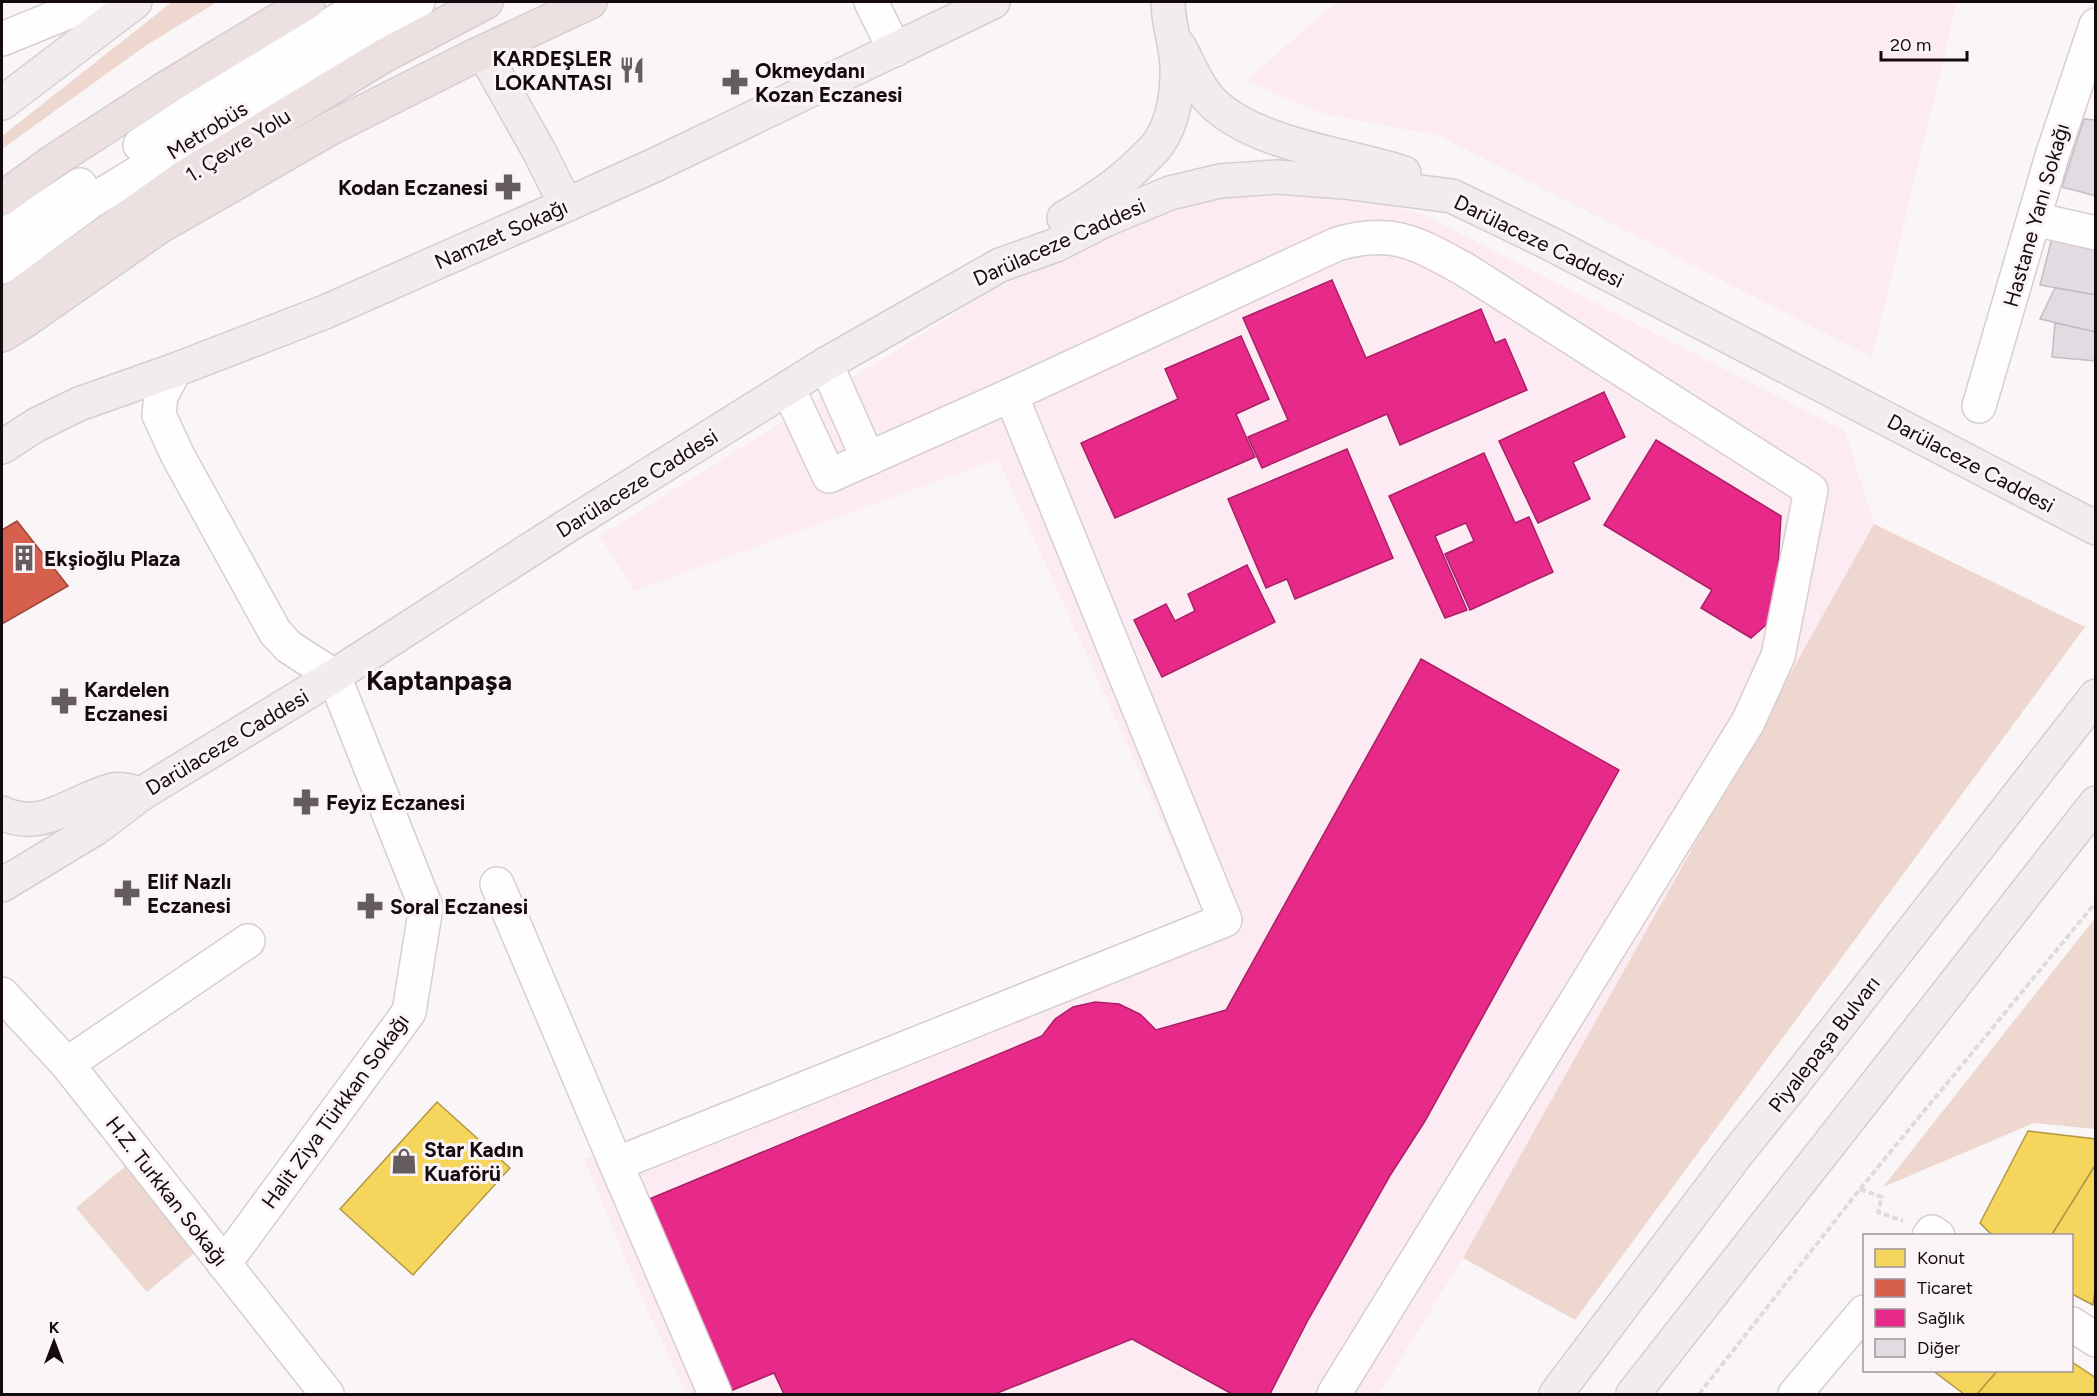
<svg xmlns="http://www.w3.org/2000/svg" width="2097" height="1396" font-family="Figtree,sans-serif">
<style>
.built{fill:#fcebf2}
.green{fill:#eed7cf}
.homes{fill:#f6d55c;stroke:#b29845;stroke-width:1.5}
.shops{fill:#d6604d;stroke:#9c463a;stroke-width:1.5}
.health{fill:#e7298a;stroke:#a82065;stroke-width:1.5}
.building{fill:#e2dbe1;stroke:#c4bdc3;stroke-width:1.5}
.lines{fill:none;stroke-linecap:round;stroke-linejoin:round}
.major-tunnel{stroke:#d8d2d4;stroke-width:33;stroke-dasharray:33 16;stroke-linecap:butt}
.minor-casing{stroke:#d7ced2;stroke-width:36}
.major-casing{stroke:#d3cfd1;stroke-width:36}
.highway-casing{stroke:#d3cfd1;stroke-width:36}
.path{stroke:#dddcdd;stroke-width:4;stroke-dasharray:6 3;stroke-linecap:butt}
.minor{stroke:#fefefe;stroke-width:33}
.major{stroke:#f3eced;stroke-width:33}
.highway{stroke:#ece0e1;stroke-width:33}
.labels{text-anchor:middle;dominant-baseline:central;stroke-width:6;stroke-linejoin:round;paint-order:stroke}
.poi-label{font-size:21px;font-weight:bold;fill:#150a0f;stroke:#fbf4f7;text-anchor:start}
.street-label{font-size:21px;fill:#150a0f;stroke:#fbf4f7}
.district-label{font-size:27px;font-weight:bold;fill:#150a0f;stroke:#fbf4f7}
</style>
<rect width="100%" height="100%" fill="#faf5f7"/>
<g class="built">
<path d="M 1336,2 L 1957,2 L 1872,357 L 1438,135 L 1328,115 L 1246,81 Z"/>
<path d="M 1334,193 L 1422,214 L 1845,431 L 1874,524 L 1463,1258 L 1379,1394 L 686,1394 L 641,1295 L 584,1159 L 1203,912 L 998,459 L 634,591 L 600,536 L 988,293 L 1119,229 L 1215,195 Z"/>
</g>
<g class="green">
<path d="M 172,2 L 217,2 L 145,46 L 2,149 L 2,136 Z"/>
<path d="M 1874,524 L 2085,627 L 1575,1320 L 1463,1258 Z"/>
<path d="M 2095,918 L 2095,1129 L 2034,1123 L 1883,1187 Z"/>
<path d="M 128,1164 L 199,1249 L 147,1292 L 76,1208 Z"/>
</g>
<g class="homes">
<path d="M 437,1102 L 510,1168 L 413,1275 L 340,1209 Z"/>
<path d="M 2028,1131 L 2096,1139 L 2096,1164 L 2051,1236 L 1993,1236 L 1980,1223 Z"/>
<path d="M 2096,1164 L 2096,1283 L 2093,1305 L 2072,1294 L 2072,1236 L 2051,1236 Z"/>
<path d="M 2072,1362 L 2096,1378 L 2096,1394 L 1977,1394 L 1998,1370 L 2072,1370 Z"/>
<path d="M 1932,1370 L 1998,1370 L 1977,1394 L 1964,1394 Z"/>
</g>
<path class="shops" d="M 17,521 L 68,586 L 2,624 L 2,530 Z"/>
<g class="health">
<path d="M 1332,280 L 1366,358 L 1481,309 L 1495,343 L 1505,339 L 1527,390 L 1400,445 L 1387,414 L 1262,468 L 1248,437 L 1288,420 L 1243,318 Z"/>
<path d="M 1241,336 L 1269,399 L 1236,414 L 1255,457 L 1115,518 L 1081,443 L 1178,399 L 1165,369 Z"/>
<path d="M 1604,392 L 1625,437 L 1573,462 L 1590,499 L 1538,523 L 1499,441 Z"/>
<path d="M 1656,440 L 1781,516 L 1775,617 L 1751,638 L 1701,608 L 1712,590 L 1604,525 Z"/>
<path d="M 1347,449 L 1393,558 L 1295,599 L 1287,579 L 1266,588 L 1228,499 Z"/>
<path d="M 1484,453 L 1515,523 L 1529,517 L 1553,572 L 1470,610 L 1445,554 L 1474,541 L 1466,523 L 1435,536 L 1467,610 L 1445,618 L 1389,496 Z"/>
<path d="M 1247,565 L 1275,622 L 1162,677 L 1134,620 L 1166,604 L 1175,621 L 1195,611 L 1188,594 Z"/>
<path d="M 1421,659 L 1619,770 L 1425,1121 L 1391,1174 L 1307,1322 L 1270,1394 L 1232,1394 L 1132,1339 L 995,1394 L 784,1394 L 774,1373 L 728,1392 L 647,1200 L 1042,1036 L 1055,1019 L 1073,1007 L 1095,1002 L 1119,1004 L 1140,1014 L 1156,1030 L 1226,1010 Z"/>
</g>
<g class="building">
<path d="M 2084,119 L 2096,120 L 2096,196 L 2062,187 Z"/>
<path d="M 2054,230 L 2096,241 L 2096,295 L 2040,285 Z"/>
<path d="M 2055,288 L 2096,295 L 2096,332 L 2040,319 Z"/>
<path d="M 2055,323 L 2096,332 L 2096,361 L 2052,357 Z"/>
</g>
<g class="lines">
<path class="major-tunnel" d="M 450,2 L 486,57"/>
<g class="minor-casing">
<g id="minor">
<path d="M 871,2 L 895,50"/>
<path d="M 2,39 L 93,2"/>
<path d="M 140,145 L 229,86 L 368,2"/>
<path d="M 2034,219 L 2096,233"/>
<path d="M 2,237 L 80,185"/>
<path d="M 2,267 L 90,202 L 418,2"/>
<path d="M 826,364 L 868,459"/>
<path d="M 175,370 L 161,396 L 159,415 L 178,456 L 275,632 L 289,647 L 334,676 L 426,907 L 409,1012 L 224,1264"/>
<path d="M 788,388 L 829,476 L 1011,395 L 1337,244 C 1393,228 1416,243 1464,269 L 1811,490 L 1778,656 L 1748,722 L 1334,1394"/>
<path d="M 1979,406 L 2052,156 L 2096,25"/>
<path d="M 497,884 L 616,1164"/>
<path d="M 2,994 L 67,1064 L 327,1394"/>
<path d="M 67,1064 L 248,941"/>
<path d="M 1929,1236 L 1932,1232 L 1938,1236"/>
<path d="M 2072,1324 L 2096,1340"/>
<path d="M 715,1394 L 616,1164 L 1225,920 L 1011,395"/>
<path d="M 1795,1394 L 1864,1312"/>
</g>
</g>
<g class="major-casing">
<g id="major">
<path d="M 1179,46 C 1189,64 1197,87 1212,102 C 1255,145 1346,154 1404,173"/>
<path d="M 486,57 L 539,151 L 566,205"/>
<path d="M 2,103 L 135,2"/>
<path d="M 1064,218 C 1094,201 1121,183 1145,158 C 1150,153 1157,147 1160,141 C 1174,120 1178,90 1177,65 C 1176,44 1168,23 1168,2"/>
<path d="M 2,447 L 36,425 L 79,404 L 175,370 L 325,312 L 566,205 L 657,164 L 993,2"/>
<path d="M 2,813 C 43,833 75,799 113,790 C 121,788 133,792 141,794"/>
<path d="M 2,885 L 96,828 L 141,794 L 334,676 L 567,526 L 826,364 L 1000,265 L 1056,245 L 1105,220 L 1170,193 L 1220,181 L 1278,177 L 1344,182 L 1452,196 L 1549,243 L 2096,528"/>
<path d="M 1556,1394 L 1739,1151 L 1790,1088 L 2096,696"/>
<path d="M 1633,1394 C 1786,1197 1943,1001 2096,803"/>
</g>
</g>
<g class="highway-casing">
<g id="highway">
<path d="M 2,199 L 55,160 L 163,90 L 308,2"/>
<path d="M 2,307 L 186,176 L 385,55 L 486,2"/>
<path d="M 2,335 L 26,320 L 159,227 L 331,128 L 470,58 L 590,2"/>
</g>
</g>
<g class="path">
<path d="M 1860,1189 L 1882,1197 L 1878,1212 L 1903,1221"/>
<path d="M 1699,1394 L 1860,1189 L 2096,902"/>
</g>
<use href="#minor" class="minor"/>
<use href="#major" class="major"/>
<use href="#highway" class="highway"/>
</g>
<defs>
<g id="restaurant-bare" transform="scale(2.07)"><path d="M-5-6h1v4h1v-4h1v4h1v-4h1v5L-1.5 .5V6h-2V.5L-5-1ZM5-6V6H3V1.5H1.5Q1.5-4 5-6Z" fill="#655c60" stroke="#fbf4f7" stroke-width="2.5" paint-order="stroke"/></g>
<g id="pharmacy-bare" transform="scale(2.07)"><path d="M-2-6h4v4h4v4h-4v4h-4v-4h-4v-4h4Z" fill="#655c60" stroke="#fbf4f7" stroke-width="2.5" paint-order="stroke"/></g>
<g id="building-bare" transform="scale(2.07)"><path d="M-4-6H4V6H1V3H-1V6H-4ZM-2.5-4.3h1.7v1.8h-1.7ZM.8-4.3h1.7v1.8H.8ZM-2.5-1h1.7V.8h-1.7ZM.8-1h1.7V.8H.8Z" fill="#655c60" stroke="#fbf4f7" stroke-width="2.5" paint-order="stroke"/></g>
<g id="shop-bare" transform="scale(2.07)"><path d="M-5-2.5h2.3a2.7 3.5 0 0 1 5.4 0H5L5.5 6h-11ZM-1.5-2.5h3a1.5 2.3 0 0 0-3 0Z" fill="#655c60" stroke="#fbf4f7" stroke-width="2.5" paint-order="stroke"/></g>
</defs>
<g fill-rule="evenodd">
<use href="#restaurant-bare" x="632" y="70"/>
<use href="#pharmacy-bare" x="735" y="82"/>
<use href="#pharmacy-bare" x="508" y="187"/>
<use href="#building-bare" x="24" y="558"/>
<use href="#pharmacy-bare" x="64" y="701"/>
<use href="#pharmacy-bare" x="306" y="802"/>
<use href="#pharmacy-bare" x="127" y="893"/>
<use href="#pharmacy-bare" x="370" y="906"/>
<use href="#shop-bare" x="404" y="1161"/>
</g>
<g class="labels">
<g class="poi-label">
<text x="612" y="58" text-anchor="end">KARDEŞLER<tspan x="612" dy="24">LOKANTASI</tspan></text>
<text x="755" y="70">Okmeydanı<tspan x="755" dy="24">Kozan Eczanesi</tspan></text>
<text x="488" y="187" text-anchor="end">Kodan Eczanesi</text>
<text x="44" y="558">Ekşioğlu Plaza</text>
<text x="84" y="689">Kardelen<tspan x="84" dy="24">Eczanesi</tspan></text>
<text x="326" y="802">Feyiz Eczanesi</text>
<text x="147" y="881">Elif Nazlı<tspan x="147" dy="24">Eczanesi</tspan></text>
<text x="390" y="906">Soral Eczanesi</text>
<text x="424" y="1149">Star Kadın<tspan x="424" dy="24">Kuaförü</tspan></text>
</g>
<g class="street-label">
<text transform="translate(207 130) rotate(-32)">Metrobüs</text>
<text transform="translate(238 145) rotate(-32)">1. Çevre Yolu</text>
<text transform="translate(2036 215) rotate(-74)">Hastane Yanı Sokağı</text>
<text transform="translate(501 234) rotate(-24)">Namzet Sokağı</text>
<text transform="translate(1539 241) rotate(26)">Darülaceze Caddesi</text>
<text transform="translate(1059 242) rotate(-24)">Darülaceze Caddesi</text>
<text transform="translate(1971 463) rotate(28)">Darülaceze Caddesi</text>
<text transform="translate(637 483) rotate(-32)">Darülaceze Caddesi</text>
<text transform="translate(227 742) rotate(-31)">Darülaceze Caddesi</text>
<text transform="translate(1824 1044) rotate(-52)">Piyalepaşa Bulvarı</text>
<text transform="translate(335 1111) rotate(-54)">Halit Ziya Türkkan Sokağı</text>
<text transform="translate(167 1191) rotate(52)">H.Z. Turkkan Sokağı</text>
</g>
<g class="district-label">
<text x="439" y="680">Kaptanpaşa</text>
</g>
</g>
<rect width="2097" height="1396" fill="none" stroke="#150a0f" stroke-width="6"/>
<rect x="1863" y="1234" width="210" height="138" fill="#fbf4f7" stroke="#9f969a" stroke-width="1.5"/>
<rect x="1875" y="1249" width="30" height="18" fill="#f6d55c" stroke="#9f969a" stroke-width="1.5"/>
<text x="1917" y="1264" font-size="18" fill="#150a0f">Konut</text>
<rect x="1875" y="1279" width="30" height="18" fill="#d6604d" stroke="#9f969a" stroke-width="1.5"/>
<text x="1917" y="1294" font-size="18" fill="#150a0f">Ticaret</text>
<rect x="1875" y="1309" width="30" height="18" fill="#e7298a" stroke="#9f969a" stroke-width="1.5"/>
<text x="1917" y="1324" font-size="18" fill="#150a0f">Sağlık</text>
<rect x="1875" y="1339" width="30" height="18" fill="#e2dbe1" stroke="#9f969a" stroke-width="1.5"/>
<text x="1917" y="1354" font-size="18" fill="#150a0f">Diğer</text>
<g transform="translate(54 1342)" stroke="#fbf4f7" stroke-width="4.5" paint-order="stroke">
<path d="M0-4.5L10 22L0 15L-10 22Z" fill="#150a0f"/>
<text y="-9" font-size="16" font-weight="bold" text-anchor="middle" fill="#150a0f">K</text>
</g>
<path d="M1881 51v9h86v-9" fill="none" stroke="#150a0f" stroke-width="3"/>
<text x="1890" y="51" font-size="18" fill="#150a0f" stroke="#fbf4f7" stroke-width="4.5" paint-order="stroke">20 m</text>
</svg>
